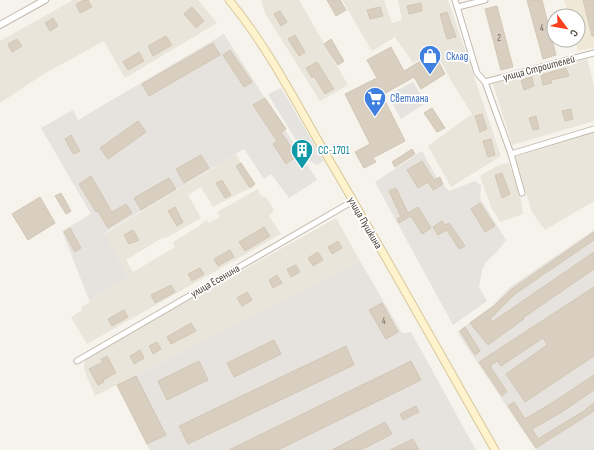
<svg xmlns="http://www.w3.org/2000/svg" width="594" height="450" font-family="'Sofia Sans Condensed',sans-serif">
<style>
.residential{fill:#eae5da}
.industrial{fill:#e6e2dd}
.education{fill:#efe8d6}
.parking{fill:#e5e3e0}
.building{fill:#d8cfc1;stroke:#d3c7b4}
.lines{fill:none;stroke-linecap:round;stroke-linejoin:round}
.minor-casing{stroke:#c2bbae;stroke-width:7}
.tertiary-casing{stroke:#c2bbae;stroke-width:8}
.secondary-casing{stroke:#d6c79b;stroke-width:9}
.minor{stroke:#fff;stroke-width:5}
.tertiary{stroke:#fff;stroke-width:6}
.secondary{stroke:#fff3cd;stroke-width:7}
.labels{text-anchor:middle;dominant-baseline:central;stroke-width:3.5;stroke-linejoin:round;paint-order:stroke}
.number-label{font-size:9px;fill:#6e675b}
.shop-label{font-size:11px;fill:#366cbe;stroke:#fff;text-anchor:start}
.street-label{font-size:11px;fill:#4b4439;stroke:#fff}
.culture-label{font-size:11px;fill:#0d838f;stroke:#fff;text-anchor:start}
</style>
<rect width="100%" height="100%" fill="#f6f3ec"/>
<g class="residential">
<path d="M 73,0 L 198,0 L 217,23 L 125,78 L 104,41 L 42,75 L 0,103 L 0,41 Z"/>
<path d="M 261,0 L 299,0 L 348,85 L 320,101 L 265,13 Z"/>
<path d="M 342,0 L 384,0 L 392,23 L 402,20 L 398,0 L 448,0 L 501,156 L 451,187 L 428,146 L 472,114 L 453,84 L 435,51 L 413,63 L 395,37 L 372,51 Z"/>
<path d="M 587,59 L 594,85 L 594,121 L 512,145 L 493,84 Z"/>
<path d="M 594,133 L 594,201 L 545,230 L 532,212 L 515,157 Z"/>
<path d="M 236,154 L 241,163 L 236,166 L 250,188 L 213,207 L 201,187 L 188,195 L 201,218 L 166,238 L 162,238 L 126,260 L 133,272 L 175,247 L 173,242 L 199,226 L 207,220 L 209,223 L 220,217 L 217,212 L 258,189 L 261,196 L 266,197 L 274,210 L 269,216 L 281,234 L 87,344 L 71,317 L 82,310 L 81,307 L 90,302 L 89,300 L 128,277 L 104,234 Z"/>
<path d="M 509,163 L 521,199 L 523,214 L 500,222 L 491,207 L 480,176 L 499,165 Z"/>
<path d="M 336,218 L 360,261 L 95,396 L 85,372 L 84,365 L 86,358 Z"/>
</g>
<g class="industrial">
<path d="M 224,34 L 317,180 L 289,198 L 271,174 L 264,179 L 244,149 L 104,233 L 128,277 L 89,300 L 62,231 L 91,214 L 41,128 L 73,110 L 78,120 Z"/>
<path d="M 422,151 L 437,178 L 449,191 L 475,181 L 481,185 L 480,198 L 506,240 L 497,252 L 486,262 L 482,270 L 479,287 L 487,301 L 453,325 L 375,182 Z"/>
<path d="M 594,230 L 594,450 L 536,450 L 457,332 L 492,306 L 510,287 Z"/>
<path d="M 360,261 L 402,333 L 411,332 L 476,450 L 150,450 L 117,385 Z"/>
</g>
<path class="education" d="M 564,0 L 594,0 L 594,47 L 578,51 L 575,40 L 578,40 L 578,16 L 569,16 Z"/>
<g class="parking">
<path d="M 413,82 L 426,103 L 401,119 L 388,95 Z"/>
<path d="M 281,88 L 324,161 L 317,165 L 308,160 L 268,94 Z"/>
</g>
<g class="building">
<path d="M 84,0 L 88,0 L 92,7 L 80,13 L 76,4 Z"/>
<path d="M 327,0 L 340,0 L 346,10 L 336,16 Z"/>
<path d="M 527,0 L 542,0 L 556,55 L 543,59 Z"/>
<path d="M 583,0 L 594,0 L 594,36 L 592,36 Z"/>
<path d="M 421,3 L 422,11 L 409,14 L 407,6 Z"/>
<path d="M 497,6 L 513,67 L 501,70 L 485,9 Z"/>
<path d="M 192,7 L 204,21 L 196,28 L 184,14 Z"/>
<path d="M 380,7 L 383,16 L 370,19 L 367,10 Z"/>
<path d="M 280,11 L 287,22 L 281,26 L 274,14 Z"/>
<path d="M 447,12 L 456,37 L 447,39 L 440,14 Z"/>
<path d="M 53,18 L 58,26 L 50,31 L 45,23 Z"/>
<path d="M 295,35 L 305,52 L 299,56 L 288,39 Z"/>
<path d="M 166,36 L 172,45 L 153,56 L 148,46 Z"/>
<path d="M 17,39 L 22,46 L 12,52 L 8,44 Z"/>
<path d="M 331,39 L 344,61 L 338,65 L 324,44 Z"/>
<path d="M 213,43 L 220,55 L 149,96 L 142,84 Z"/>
<path d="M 391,47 L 404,71 L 434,53 L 445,74 L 421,89 L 414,77 L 382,95 L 405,141 L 373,158 L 376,162 L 364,168 L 355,152 L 370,144 L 345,94 L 377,78 L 367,60 Z"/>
<path d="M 230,50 L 252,82 L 244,87 L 223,55 Z"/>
<path d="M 139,52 L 144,61 L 128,70 L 123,62 Z"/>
<path d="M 317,62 L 334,89 L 325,94 L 314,76 L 312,78 L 306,68 Z"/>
<path d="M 566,68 L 569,76 L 551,80 L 552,83 L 543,85 L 541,75 Z"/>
<path d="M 532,77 L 534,86 L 524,90 L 521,80 Z"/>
<path d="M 265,98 L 286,129 L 281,132 L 297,156 L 286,164 L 273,144 L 277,141 L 253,105 Z"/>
<path d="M 432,108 L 445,128 L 437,132 L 424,113 Z"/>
<path d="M 571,109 L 573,119 L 565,121 L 562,111 Z"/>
<path d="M 482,114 L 487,129 L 480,132 L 475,116 Z"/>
<path d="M 536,116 L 539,129 L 533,130 L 529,118 Z"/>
<path d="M 138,121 L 146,132 L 108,159 L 100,148 Z"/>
<path d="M 71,135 L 80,151 L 73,154 L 65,139 Z"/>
<path d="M 491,139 L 495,155 L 488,157 L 483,141 Z"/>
<path d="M 412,149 L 415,154 L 395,167 L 392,162 Z"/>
<path d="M 201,155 L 209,168 L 184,183 L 176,169 Z"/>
<path d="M 422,161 L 434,180 L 440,177 L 443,184 L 433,190 L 428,182 L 418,188 L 407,170 Z"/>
<path d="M 241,163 L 255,184 L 250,188 L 236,166 Z"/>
<path d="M 502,173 L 510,194 L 502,198 L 495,175 Z"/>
<path d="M 91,176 L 112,212 L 126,204 L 132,213 L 108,228 L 98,211 L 96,212 L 79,184 Z"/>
<path d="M 169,178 L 176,189 L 141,210 L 134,198 Z"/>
<path d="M 222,180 L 231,195 L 225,198 L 216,183 Z"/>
<path d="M 396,188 L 408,213 L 418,207 L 431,228 L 422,234 L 411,216 L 399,223 L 397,219 L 401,217 L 389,191 Z"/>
<path d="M 61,193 L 71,211 L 66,214 L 55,196 Z"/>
<path d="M 40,197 L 55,223 L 28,240 L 12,214 Z"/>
<path d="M 480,203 L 495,226 L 485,232 L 471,209 Z"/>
<path d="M 175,207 L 183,222 L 177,226 L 168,211 Z"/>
<path d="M 442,221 L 445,225 L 449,223 L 465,246 L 459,249 L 447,230 L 438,235 L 433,227 Z"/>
<path d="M 264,227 L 270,236 L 245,251 L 239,242 Z"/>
<path d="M 70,228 L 81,248 L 75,252 L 64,232 Z"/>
<path d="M 133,230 L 139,240 L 129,244 L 124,235 Z"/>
<path d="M 594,232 L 594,240 L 515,294 L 490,319 L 492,322 L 594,252 L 594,269 L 523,318 L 524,319 L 488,345 L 470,323 L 494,306 L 512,289 Z"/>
<path d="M 338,241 L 342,248 L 332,254 L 328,247 Z"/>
<path d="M 230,250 L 234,257 L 218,266 L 214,259 Z"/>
<path d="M 318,252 L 323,260 L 313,266 L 308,258 Z"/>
<path d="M 296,265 L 300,272 L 291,277 L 287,269 Z"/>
<path d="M 200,268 L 204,274 L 192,281 L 188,274 Z"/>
<path d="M 277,275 L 282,283 L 273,288 L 269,280 Z"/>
<path d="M 171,285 L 175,292 L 155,303 L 151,295 Z"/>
<path d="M 594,287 L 594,356 L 525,402 L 506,374 L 547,345 L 543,338 L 501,366 L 497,361 L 490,366 L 507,392 L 502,396 L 479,362 Z"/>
<path d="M 247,292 L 252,300 L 242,306 L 237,298 Z"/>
<path d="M 382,303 L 398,332 L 386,339 L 369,310 Z"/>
<path d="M 124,310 L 128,317 L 112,326 L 108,319 Z"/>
<path d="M 191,323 L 196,331 L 171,344 L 167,337 Z"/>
<path d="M 465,327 L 480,351 L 475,355 L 460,331 Z"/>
<path d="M 274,340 L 281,354 L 234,377 L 227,363 Z"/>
<path d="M 157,342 L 161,349 L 153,354 L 149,346 Z"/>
<path d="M 346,346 L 354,365 L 188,444 L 179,426 Z"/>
<path d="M 140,350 L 144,358 L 134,364 L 130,356 Z"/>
<path d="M 107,356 L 116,373 L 103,380 L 104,382 L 98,385 L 89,369 L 103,362 L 101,359 Z"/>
<path d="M 199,361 L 208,380 L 167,400 L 158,381 Z"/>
<path d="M 411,361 L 421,380 L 278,450 L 229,450 Z"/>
<path d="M 594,375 L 594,390 L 562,412 L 532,429 L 538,439 L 587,409 L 586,409 L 594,403 L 594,411 L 536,448 L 508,406 L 514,402 L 525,419 L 555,401 Z"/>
<path d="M 136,376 L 166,435 L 147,444 L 117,385 Z"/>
<path d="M 416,406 L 419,412 L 403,420 L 400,414 Z"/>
<path d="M 385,422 L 392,434 L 361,450 L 332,450 Z"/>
<path d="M 413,439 L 419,450 L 390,450 Z"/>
</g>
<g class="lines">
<g class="minor-casing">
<g id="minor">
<path d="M 455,0 L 477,73 L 485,82 L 511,154"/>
<path d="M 458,7 L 485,0"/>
<path d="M 485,82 L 594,53"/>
<path d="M 522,193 L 511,154 L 594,129"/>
<path d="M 77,361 L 353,201"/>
</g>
</g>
<g class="tertiary-casing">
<path id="tertiary" d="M 0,25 L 45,0"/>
</g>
<g class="secondary-casing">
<path id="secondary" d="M 229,0 C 268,47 296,103 327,156 C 384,253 439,352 495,450"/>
</g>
<use href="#minor" class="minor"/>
<use href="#tertiary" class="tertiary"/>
<use href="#secondary" class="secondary"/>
</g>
<defs>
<g id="shop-pin" transform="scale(1.15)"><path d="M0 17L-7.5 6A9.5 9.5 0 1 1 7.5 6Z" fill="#3f7fe0" stroke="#fff"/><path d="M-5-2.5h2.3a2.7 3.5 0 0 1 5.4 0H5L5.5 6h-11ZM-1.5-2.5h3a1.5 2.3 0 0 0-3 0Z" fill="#fff"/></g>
<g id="supermarket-pin" transform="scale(1.15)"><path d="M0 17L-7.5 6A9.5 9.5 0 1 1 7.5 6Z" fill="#3f7fe0" stroke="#fff"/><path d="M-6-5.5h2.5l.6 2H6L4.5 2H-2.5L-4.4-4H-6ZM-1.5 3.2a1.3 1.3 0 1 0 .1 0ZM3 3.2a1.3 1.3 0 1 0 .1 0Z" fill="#fff"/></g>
<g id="building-pin" transform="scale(1.15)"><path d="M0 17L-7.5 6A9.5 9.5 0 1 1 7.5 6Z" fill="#0f9aa8" stroke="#fff"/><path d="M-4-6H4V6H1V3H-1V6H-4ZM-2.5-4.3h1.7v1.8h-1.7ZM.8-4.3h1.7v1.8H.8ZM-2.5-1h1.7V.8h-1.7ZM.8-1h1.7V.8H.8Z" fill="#fff"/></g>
</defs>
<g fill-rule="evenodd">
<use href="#shop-pin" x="430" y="56"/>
<use href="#supermarket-pin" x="375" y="98"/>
<use href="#building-pin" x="302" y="150"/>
</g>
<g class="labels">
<g class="number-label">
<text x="542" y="28">4</text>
<text x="499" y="38">2</text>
<text x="384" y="321">4</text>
</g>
<g class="shop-label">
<text x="446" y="56">Склад</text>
<text x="390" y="98">Светлана</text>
</g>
<g class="street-label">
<text transform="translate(539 68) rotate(-15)">улица Строителей</text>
<text transform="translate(365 223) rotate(60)">улица Пушкина</text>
<text transform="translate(215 281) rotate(-30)">улица Есенина</text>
</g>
<g class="culture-label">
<text x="318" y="150">СС-1701</text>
</g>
</g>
<g transform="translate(566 28) rotate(122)"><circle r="19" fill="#ffffff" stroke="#b7b4b0"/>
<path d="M0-3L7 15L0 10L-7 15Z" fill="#fc3f1d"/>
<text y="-6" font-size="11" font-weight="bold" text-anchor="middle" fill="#4b4439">С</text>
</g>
</svg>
